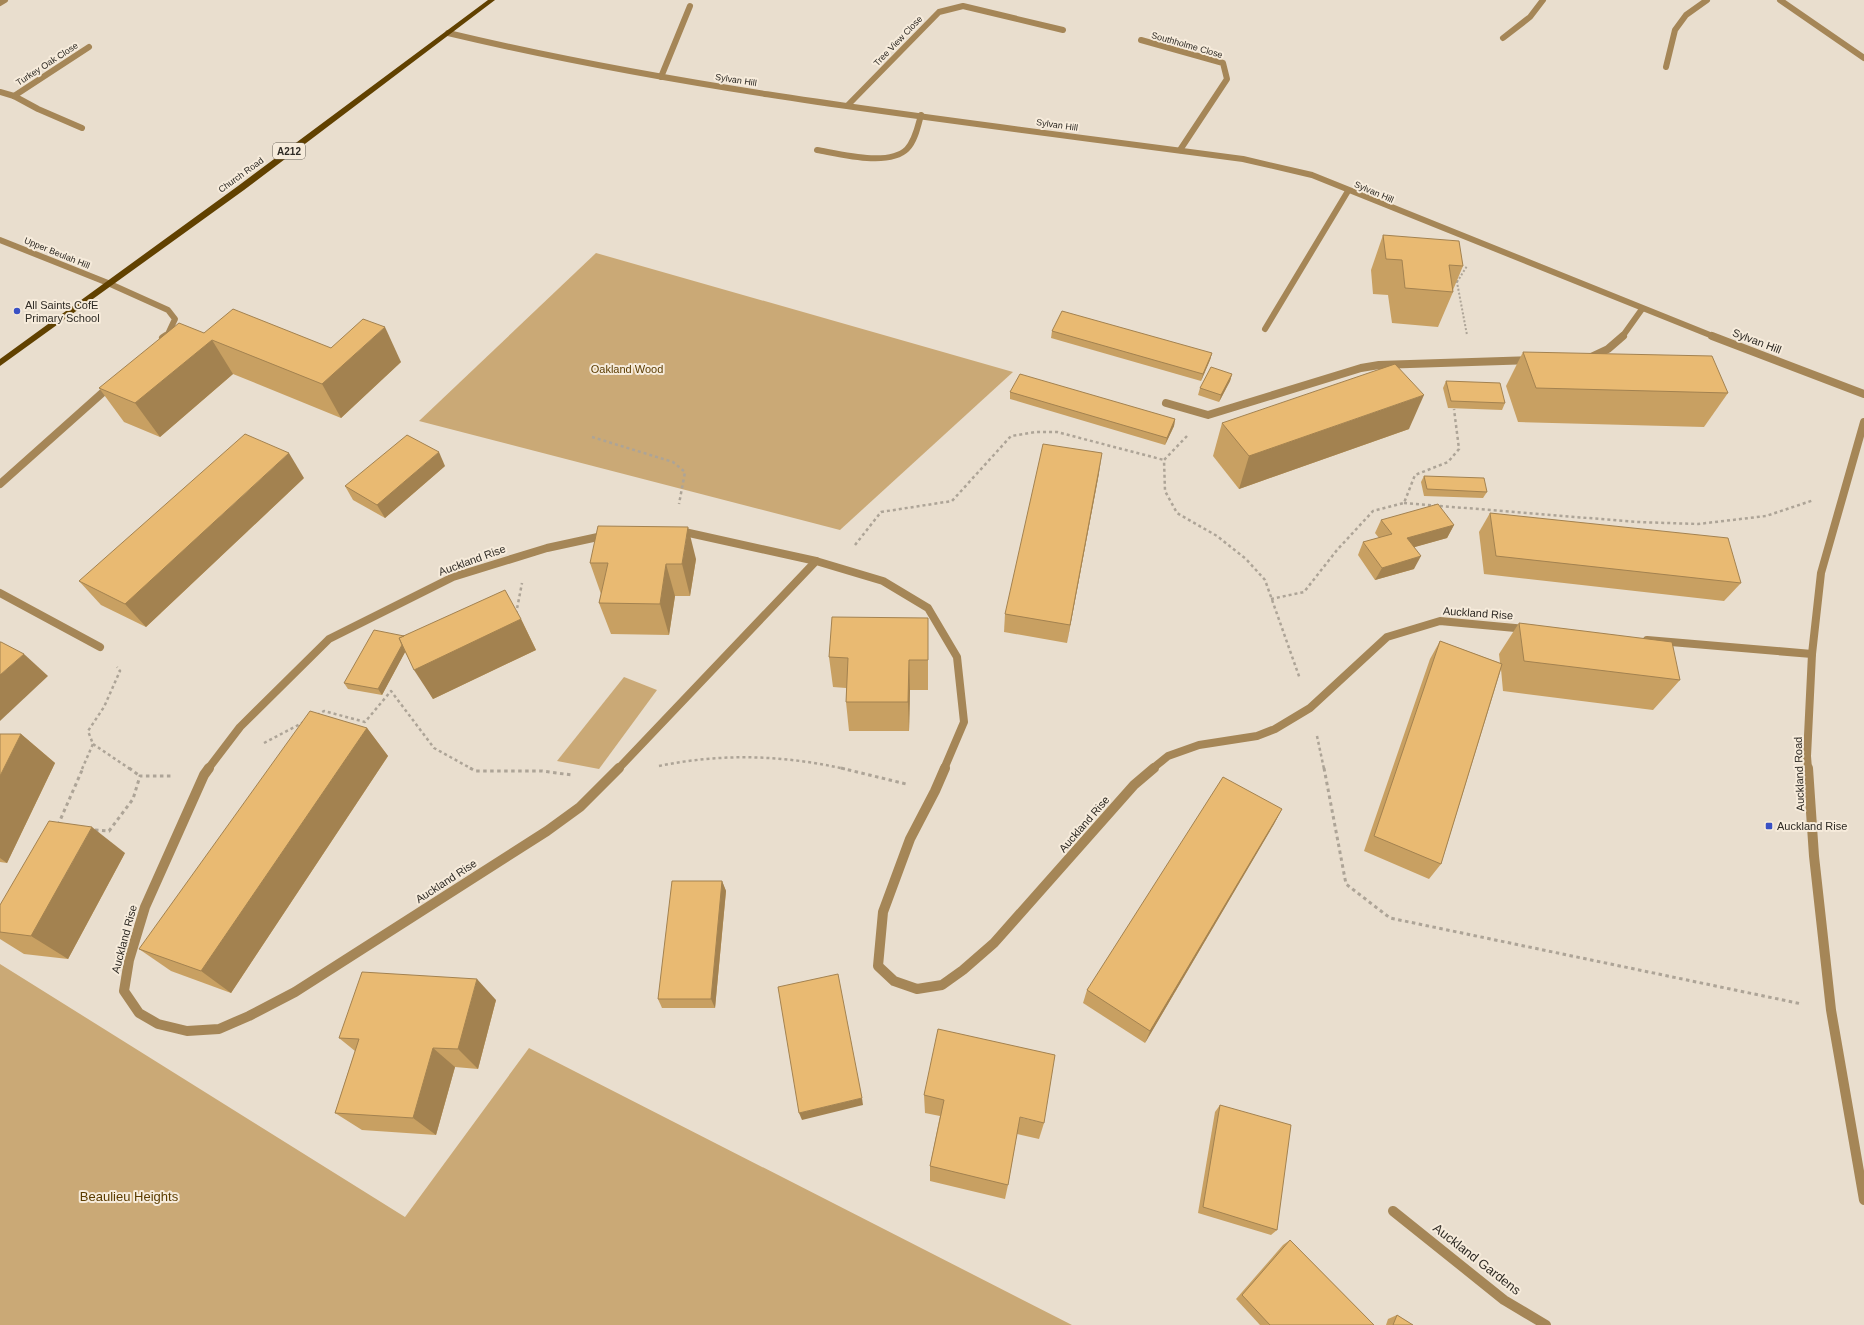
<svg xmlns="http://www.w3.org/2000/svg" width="1864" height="1325" font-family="Arial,sans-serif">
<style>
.green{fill:#caa976}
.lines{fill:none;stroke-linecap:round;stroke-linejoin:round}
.path-far2{stroke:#ada497;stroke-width:2;stroke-dasharray:2 2;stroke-linecap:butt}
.path-far1{stroke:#ada497;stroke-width:2.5;stroke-dasharray:3 3;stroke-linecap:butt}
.path{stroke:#ada497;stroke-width:3;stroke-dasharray:3.5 3.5;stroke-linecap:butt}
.lane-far1{stroke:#a58657;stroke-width:6}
.lane{stroke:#a58657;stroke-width:8}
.street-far2{stroke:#a58657;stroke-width:6}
.street-far1{stroke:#a58657;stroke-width:8}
.street{stroke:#a58657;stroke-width:10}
.primary{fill:#614100;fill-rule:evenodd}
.wall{fill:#c8a062}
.shaded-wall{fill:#a38250}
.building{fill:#e9ba72;stroke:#a38250}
.poi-dot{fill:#3a51c4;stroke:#f6ebdb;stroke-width:1.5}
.labels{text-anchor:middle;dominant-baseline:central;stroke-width:4;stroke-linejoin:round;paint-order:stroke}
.far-street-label{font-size:9px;fill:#2e2a24;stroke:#f6ebdb}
.shield{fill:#f6ebdb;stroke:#6a645b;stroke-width:1}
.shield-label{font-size:10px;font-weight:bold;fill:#2e2a24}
.poi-label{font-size:11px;fill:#2e2a24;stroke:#f6ebdb;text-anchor:start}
.street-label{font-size:11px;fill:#2e2a24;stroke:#f6ebdb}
.park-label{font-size:11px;fill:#5b3c00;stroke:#f6ebdb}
.near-park-label{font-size:13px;fill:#5b3c00;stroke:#f6ebdb}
.near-street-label{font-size:13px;fill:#2e2a24;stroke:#f6ebdb}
</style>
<rect width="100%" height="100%" fill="#e9dece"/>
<g class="green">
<path d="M 596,253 L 1013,372 L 840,530 L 419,421 Z"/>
<path d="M 624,677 L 657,690 L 599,769 L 557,761 Z"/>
<path d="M 0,964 L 405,1217 L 529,1048 L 1072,1325 L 0,1325 Z"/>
</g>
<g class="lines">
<g class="path-far2">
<path d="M 1456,277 L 1467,335"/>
<path d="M 1457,282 L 1467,266"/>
</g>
<g class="path-far1">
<path d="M 1187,436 L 1164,460 L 1165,491 L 1177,513 L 1217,536 L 1246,559 L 1265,580 L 1300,679"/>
<path d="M 592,437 L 673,462 L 685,472 L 679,504"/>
<path d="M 1404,503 L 1637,522 L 1698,524 L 1766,516 L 1814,500"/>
<path d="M 855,545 L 881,512 L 952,501 L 1011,436 L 1036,432 L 1057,432 L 1164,460"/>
<path d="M 1271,599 L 1304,592 L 1337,550 L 1373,511 L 1404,503 L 1415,475 L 1448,462 L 1459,449 L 1454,409"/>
<path d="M 516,614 L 522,583"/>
<path d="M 317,715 L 324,711 L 365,722 L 391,691 L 434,748 L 472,769"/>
<path d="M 1317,736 L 1324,769"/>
<path d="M 264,743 L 304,722"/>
<path d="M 93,744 L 130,769"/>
<path d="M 659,766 C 722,753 783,755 845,769"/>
<path d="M 82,769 L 93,744 L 88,731 L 104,707 L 120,671 L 117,667"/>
</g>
<g class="path">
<path d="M 129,768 L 140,776"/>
<path d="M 470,768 L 475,771 L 542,771 L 572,775"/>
<path d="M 841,768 L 906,784"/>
<path d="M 1324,768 L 1346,884 L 1390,918 L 1802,1004"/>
<path d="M 58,825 L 83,768"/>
<path d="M 95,830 L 109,831 L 133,799 L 140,776 L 173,776"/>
</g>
<g class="lane-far1">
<path d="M 661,77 L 690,6"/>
<path d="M 817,150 C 840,154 889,167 907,149 C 915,141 918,126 921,115"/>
<path d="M 108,283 L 168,310 L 175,319 L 168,334 L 165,337"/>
<path d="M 1265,329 L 1348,191"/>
</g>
<g class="lane">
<path d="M 163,338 L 166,336"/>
<path d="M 0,484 L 110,386"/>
<path d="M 0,593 L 100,647"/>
</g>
<g class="street-far2">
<path d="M 1780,0 L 1864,58"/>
<path d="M 0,3 L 5,0"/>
<path d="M 448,33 C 709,95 977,123 1243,159 L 1312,175 L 1715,337"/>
<path d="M 1503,38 L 1530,17 L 1543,0"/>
<path d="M 1141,40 L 1223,63 L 1227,79 L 1180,150"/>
<path d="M 1666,67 L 1675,30 L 1686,15 L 1707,0"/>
<path d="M 0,92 L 14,96 L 38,109 L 82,128"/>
<path d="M 14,96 L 89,47"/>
<path d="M 848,105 L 939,12 L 963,6 L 1063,30"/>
<path d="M 0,240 L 108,283"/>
<path d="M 1622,337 L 1642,309"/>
</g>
<g class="street-far1">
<path d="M 1712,336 L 1864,394"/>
<path d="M 1591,357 L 1608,349 L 1623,336"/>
<path d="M 1166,403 L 1208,415 L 1361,368 L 1379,365 L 1530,360"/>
<path d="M 680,531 L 816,561"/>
<path d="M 1647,640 L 1812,654"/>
<path d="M 208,769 L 240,727 L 329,639 L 453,577 L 547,548 L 607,535"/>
<path d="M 618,769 L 816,561 L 883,581 L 928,608 L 957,657 L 964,722 L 944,769"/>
<path d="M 1152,769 L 1168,756 L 1199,745 L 1257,736 L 1275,729 L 1310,708 L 1387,637 L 1440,621 L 1526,629"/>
<path d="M 1808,769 L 1807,756 L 1812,654 L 1821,573 L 1864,422"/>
</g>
<g class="street">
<path d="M 209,768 L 204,775 L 145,907 L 129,960 L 124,991 L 139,1013 L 158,1024 L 187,1031 L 219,1029 L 249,1016 L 295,992 L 547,831 L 580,807 L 619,768"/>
<path d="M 945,768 L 935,791 L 910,839 L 883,912 L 878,966 L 894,981 L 917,989 L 942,985 L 963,970 L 994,943 L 1134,785 L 1154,768"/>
<path d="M 1808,768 L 1814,856 L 1831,1010 L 1864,1200"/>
<path d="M 1393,1211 L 1504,1300 L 1546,1325"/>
</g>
<path class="primary" d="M 488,0 L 495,0 L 244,190 L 0,366 L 0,359 L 238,186 Z"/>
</g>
<g class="wall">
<path d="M 1383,235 L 1463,266 L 1453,290 L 1453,292 L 1438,327 L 1392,323 L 1388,295 L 1373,294 L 1371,270 Z"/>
<path d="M 1052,331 L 1212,353 L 1210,360 L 1201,381 L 1051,338 Z"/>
<path d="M 204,333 L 331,348 L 401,362 L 341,418 L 233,374 L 160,437 L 124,422 L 99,388 Z"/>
<path d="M 1523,352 L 1728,393 L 1704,427 L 1518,422 L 1506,386 Z"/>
<path d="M 1232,374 L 1230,381 L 1219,402 L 1198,395 L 1200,388 Z"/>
<path d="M 1446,381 L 1505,403 L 1502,410 L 1448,408 L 1443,388 Z"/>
<path d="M 1010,392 L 1175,419 L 1174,426 L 1165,445 L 1010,399 Z"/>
<path d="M 1222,423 L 1409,429 L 1239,489 L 1213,456 Z"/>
<path d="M 445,466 L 385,518 L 353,500 L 345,486 Z"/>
<path d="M 1099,473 L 1067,643 L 1004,632 L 1005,614 Z"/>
<path d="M 1424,476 L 1487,492 L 1483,498 L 1424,496 L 1421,482 Z"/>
<path d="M 304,478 L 146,627 L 101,605 L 79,581 Z"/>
<path d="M 1490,513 L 1741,583 L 1724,601 L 1484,574 L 1479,532 Z"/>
<path d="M 1381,520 L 1454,525 L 1447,538 L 1414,547 L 1414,569 L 1375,580 L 1358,555 L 1363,542 L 1379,538 L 1375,533 Z"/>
<path d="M 696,559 L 690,596 L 675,596 L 669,635 L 611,634 L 599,603 L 601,594 L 590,563 Z"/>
<path d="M 928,618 L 928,690 L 910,690 L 909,731 L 849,731 L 846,702 L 846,688 L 833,687 L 829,657 Z"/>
<path d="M 521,619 L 536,650 L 433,699 L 405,652 L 382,695 L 348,689 L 344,683 L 404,636 Z"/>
<path d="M 1519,623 L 1680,680 L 1653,710 L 1503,691 L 1501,669 L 1441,864 L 1429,879 L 1364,851 L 1430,659 L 1440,641 L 1500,663 L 1499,654 Z"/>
<path d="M 367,728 L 388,756 L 231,993 L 171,971 L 139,949 Z"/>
<path d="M 0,734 L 21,734 L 55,763 L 7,863 L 0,862 Z"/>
<path d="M 1282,809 L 1274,824 L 1145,1043 L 1083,1003 L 1087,990 Z"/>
<path d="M 125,853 L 68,959 L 24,954 L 0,939 L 0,905 Z"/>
<path d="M 722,881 L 726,891 L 715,1008 L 662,1008 L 658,999 Z"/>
<path d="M 496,1000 L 478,1069 L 455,1067 L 436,1135 L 362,1130 L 335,1113 L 355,1051 L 339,1038 Z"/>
<path d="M 924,1095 L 1044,1123 L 1039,1139 L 1017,1134 L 1008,1185 L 1005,1199 L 930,1181 L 930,1166 L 940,1116 L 925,1113 Z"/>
<path d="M 1220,1105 L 1277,1230 L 1271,1235 L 1198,1213 L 1215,1112 Z"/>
<path d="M 1290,1240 L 1374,1325 L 1260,1325 L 1236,1299 L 1283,1245 Z"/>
<path d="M 1397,1315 L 1413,1325 L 1386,1325 L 1388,1319 Z"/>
</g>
<g class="shaded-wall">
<path d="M 385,327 L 401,362 L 341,418 L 322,384 Z"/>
<path d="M 212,340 L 233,374 L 160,437 L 135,403 Z"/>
<path d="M 1212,353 L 1210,360 L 1201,381 L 1203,374 Z"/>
<path d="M 1232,374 L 1230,381 L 1219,402 L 1221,395 Z"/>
<path d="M 1424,395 L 1409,429 L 1239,489 L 1249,456 Z"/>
<path d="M 1175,419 L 1174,426 L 1165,445 L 1167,438 Z"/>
<path d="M 439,452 L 445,466 L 385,518 L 377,505 Z"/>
<path d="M 289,453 L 304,478 L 146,627 L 125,604 Z"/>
<path d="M 1102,453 L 1099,473 L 1067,643 L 1070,625 Z"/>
<path d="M 1454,525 L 1447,538 L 1401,551 L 1407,538 Z"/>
<path d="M 688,527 L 696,559 L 690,596 L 682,564 Z"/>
<path d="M 1421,556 L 1414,569 L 1375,580 L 1382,568 Z"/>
<path d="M 666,564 L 675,596 L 669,635 L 660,604 Z"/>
<path d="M 521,619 L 536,650 L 433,699 L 414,670 Z"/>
<path d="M 407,636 L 410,643 L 382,695 L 378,689 Z"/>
<path d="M 24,654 L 48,676 L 0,721 L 0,675 Z"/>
<path d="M 909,660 L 910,690 L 909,731 L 908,702 Z"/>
<path d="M 367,728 L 388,756 L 231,993 L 201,971 Z"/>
<path d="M 21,734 L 55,763 L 7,863 L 0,858 L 0,776 Z"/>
<path d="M 1282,809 L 1274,824 L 1145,1043 L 1150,1031 Z"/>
<path d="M 92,827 L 125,853 L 68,959 L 31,936 Z"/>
<path d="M 722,881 L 726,891 L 715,1008 L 711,999 Z"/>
<path d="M 477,979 L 496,1000 L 478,1069 L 458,1049 Z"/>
<path d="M 433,1048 L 455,1067 L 436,1135 L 413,1118 Z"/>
<path d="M 862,1098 L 863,1105 L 802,1120 L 799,1113 Z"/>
</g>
<g class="building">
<path d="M 1383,235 L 1459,241 L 1463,266 L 1449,265 L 1453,292 L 1405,288 L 1402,260 L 1386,259 Z"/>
<path d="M 233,309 L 331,348 L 363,319 L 385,327 L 322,384 L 212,340 L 135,403 L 99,388 L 179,323 L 204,333 Z"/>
<path d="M 1062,311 L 1212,353 L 1203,374 L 1052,331 Z"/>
<path d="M 1523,352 L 1712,356 L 1728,393 L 1536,388 Z"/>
<path d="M 1395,364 L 1424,395 L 1249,456 L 1222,423 Z"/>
<path d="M 1211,367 L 1232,374 L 1221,395 L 1200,388 Z"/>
<path d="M 1020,374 L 1175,419 L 1167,438 L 1010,392 Z"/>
<path d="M 1446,381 L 1500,383 L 1505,403 L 1451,401 Z"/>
<path d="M 245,434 L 289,453 L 125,604 L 79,581 Z"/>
<path d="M 407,435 L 439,452 L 377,505 L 345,486 Z"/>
<path d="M 1043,444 L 1102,453 L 1070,625 L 1005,614 Z"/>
<path d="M 1424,476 L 1484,478 L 1487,492 L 1427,489 Z"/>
<path d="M 1438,504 L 1454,525 L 1407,538 L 1421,556 L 1382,568 L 1363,542 L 1392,534 L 1381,520 Z"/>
<path d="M 1490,513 L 1728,538 L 1741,583 L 1496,556 Z"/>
<path d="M 598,526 L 688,527 L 682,564 L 666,564 L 660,604 L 599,603 L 608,563 L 590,563 Z"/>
<path d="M 505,590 L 521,619 L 414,670 L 399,638 Z"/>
<path d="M 832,617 L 928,618 L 928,660 L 909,660 L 908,702 L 846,702 L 848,658 L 829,657 Z"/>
<path d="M 1519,623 L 1672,642 L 1680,680 L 1524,661 Z"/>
<path d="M 374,630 L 404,636 L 399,638 L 402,645 L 378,689 L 344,683 Z"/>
<path d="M 1440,641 L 1502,664 L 1441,864 L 1374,836 Z"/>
<path d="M 0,642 L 1,642 L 24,654 L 0,675 Z"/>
<path d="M 310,711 L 367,728 L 201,971 L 139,949 Z"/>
<path d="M 0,734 L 21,734 L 0,776 Z"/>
<path d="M 1223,777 L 1282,809 L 1150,1031 L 1087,990 Z"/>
<path d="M 49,821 L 92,827 L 31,936 L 0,932 L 0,905 Z"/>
<path d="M 672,881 L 722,881 L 711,999 L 658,999 Z"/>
<path d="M 362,972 L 477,979 L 458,1049 L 433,1048 L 413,1118 L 335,1113 L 359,1039 L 339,1038 Z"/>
<path d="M 838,974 L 862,1098 L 799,1113 L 778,987 Z"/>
<path d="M 938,1029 L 1055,1055 L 1044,1123 L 1020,1117 L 1008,1185 L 930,1166 L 944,1100 L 924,1095 Z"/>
<path d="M 1220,1105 L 1291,1125 L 1277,1230 L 1203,1207 Z"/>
<path d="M 1290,1240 L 1374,1325 L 1270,1325 L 1242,1295 Z"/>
<path d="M 1397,1315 L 1413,1325 L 1393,1325 Z"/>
</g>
<g class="poi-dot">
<circle cx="17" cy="311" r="4"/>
<rect x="1765" y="822" width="8" height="8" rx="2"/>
</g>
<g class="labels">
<g class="far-street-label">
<text transform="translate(898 41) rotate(-46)">Tree View Close</text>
<text transform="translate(1187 45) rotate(16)">Southholme Close</text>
<text transform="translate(47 64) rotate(-33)">Turkey Oak Close</text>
<text transform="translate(736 80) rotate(9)">Sylvan Hill</text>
<text transform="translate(1057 125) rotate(8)">Sylvan Hill</text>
<text transform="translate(241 175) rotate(-36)">Church Road</text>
<text transform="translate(1374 192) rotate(23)">Sylvan Hill</text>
<text transform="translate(57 253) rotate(22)">Upper Beulah Hill</text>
</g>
<rect class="shield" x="273" y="143" width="32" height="16" rx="3"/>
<g class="shield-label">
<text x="289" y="151">A212</text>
</g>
<g class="poi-label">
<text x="25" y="305">All Saints CofE<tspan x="25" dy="13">Primary School</tspan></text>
<text x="1777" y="826">Auckland Rise</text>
</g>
<g class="street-label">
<text transform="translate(1757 341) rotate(21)">Sylvan Hill</text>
<text transform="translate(472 560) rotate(-20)">Auckland Rise</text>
<text transform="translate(1478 613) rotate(4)">Auckland Rise</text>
<text transform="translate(1799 774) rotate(-92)">Auckland Road</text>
<text transform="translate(1084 824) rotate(-49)">Auckland Rise</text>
<text transform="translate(446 881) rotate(-33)">Auckland Rise</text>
<text transform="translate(124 939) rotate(-75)">Auckland Rise</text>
</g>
<g class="park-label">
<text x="627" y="369">Oakland Wood</text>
</g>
<g class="near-park-label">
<text x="129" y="1196">Beaulieu Heights</text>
</g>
<g class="near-street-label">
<text transform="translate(1477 1259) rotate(38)">Auckland Gardens</text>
</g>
</g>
</svg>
